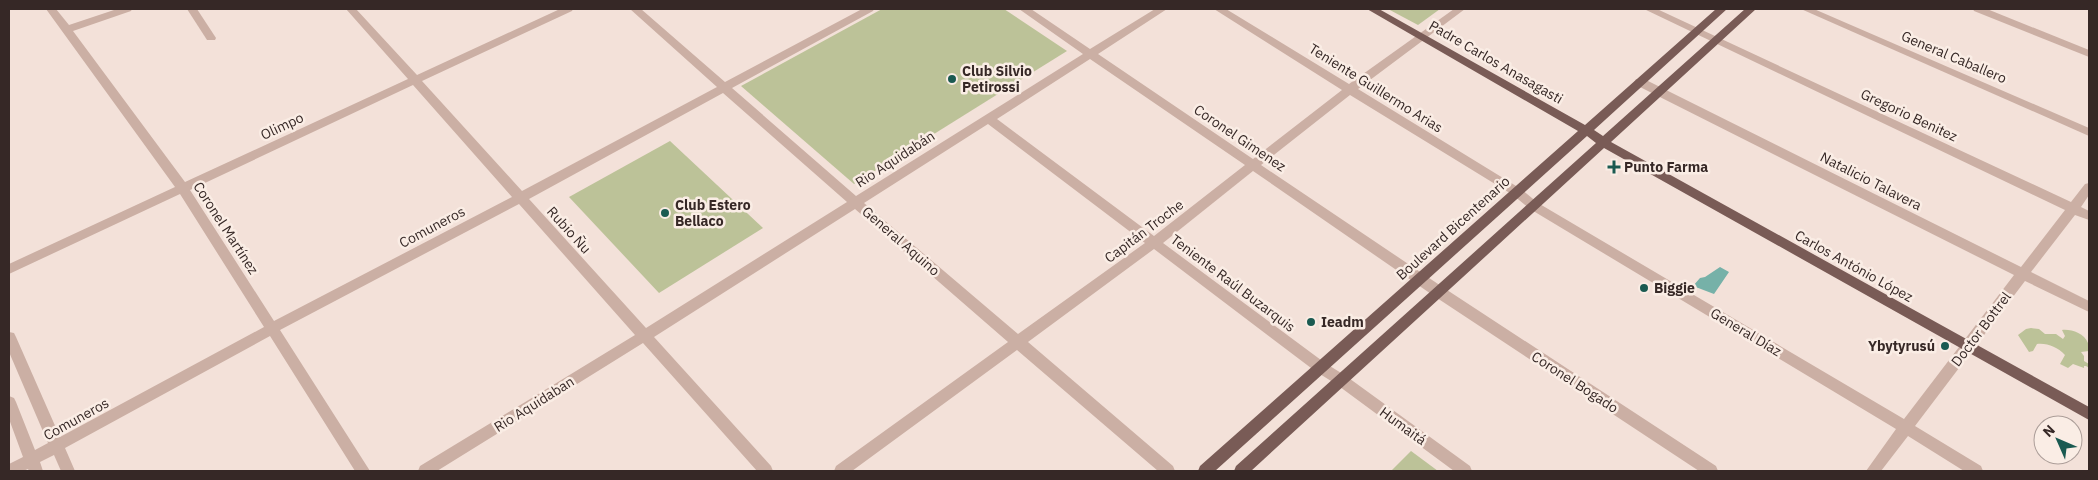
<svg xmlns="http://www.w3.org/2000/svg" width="2098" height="480" font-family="'IBM Plex Sans',sans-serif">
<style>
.green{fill:#bcc298}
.water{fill:#76b1a8}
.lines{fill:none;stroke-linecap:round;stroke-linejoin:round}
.minor{fill:#cbafa4;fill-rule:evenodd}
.major{fill:#795b56;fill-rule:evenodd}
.poi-dot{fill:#1a5a51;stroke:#faede5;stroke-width:2}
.labels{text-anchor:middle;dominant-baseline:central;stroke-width:5;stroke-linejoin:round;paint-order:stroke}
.street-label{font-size:14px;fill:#362826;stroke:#faede5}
.poi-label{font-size:14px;font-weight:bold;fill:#362826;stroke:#faede5;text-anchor:start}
</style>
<rect width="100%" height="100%" fill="#f3e1d9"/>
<g class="green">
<path d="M 882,9 L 1004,9 L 1067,51 L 854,184 L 741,86 Z"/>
<path d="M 1388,9 L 1440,9 L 1418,25 Z"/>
<path d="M 670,141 L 763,228 L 659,293 L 569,197 Z"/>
<path d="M 2031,328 L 2039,329 L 2045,334 L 2056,334 L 2063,339 L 2065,336 L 2062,330 C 2071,329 2084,333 2088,343 C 2089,345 2088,348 2089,351 L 2081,352 L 2084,356 L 2084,361 L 2089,364 L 2089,368 L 2086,366 L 2084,366 L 2084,368 L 2073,364 L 2068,368 L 2060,364 L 2065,355 C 2057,347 2048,343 2037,344 L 2033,351 L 2029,352 L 2018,335 L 2026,329 Z"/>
<path d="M 1411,451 L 1438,471 L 1391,471 Z"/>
</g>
<path class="water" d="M 1720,267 L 1729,272 L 1714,294 L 1693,286 L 1700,278 L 1705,277 Z"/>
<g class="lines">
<g class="minor">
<path d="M 46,9 L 56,9 L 69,25 L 117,9 L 132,9 L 131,11 L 73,31 L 185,182 L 408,79 L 346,9 L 356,9 L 417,75 L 560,9 L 573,9 L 572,11 L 422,81 L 522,191 L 717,87 L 630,9 L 641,9 L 725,82 L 862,9 L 874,9 L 873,11 L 732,88 L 856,196 L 1083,54 L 1019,9 L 1031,9 L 1090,49 L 1155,9 L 1167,9 L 1098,54 L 1253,159 L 1342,90 L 1214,9 L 1226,9 L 1349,84 L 1454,9 L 1465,9 L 1358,89 L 1521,189 L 1538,203 L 1904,419 L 2014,275 L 1636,85 L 1634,82 L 1636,79 L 1644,79 L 2021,267 L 2065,210 L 1644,9 L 1657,9 L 2071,202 L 2085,184 L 2089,183 L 2089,195 L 2081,207 L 2089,211 L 2089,220 L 2075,215 L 2031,272 L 2089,301 L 2089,312 L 2025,281 L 1915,426 L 1981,466 L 1983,471 L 1964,471 L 1908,436 L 1881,471 L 1866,471 L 1896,429 L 1530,209 L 1513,195 L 1350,95 L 1261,165 L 1444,288 L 1716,466 L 1718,471 L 1699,471 L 1434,296 L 1253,171 L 1163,243 L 1325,363 L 1346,376 L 1470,466 L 1472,471 L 1454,471 L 1336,384 L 1315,371 L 1154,249 L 1028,342 L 1173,466 L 1175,471 L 1158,471 L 1017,350 L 852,471 L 834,471 L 836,466 L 1008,342 L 855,209 L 654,337 L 771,466 L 773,471 L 757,471 L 643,343 L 437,471 L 418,471 L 420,466 L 635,335 L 519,204 L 280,330 L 370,471 L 355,471 L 270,336 L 65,448 L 75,471 L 61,471 L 54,455 L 40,462 L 43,471 L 29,471 L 28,469 L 23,471 L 9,471 L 9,464 L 23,457 L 9,419 L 9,396 L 14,398 L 16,402 L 35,450 L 48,443 L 9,352 L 9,332 L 14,333 L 16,337 L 60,437 L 264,327 L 180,194 L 9,274 L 9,264 L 175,187 ZM 1090,59 L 1245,165 L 1154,236 L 997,119 ZM 413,85 L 512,197 L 274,321 L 190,190 ZM 723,93 L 847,202 L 646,328 L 529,199 ZM 988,124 L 1145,243 L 1018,334 L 864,203 Z"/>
<path d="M 187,9 L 197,9 L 216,38 L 215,40 L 207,40 Z"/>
<path d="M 1801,9 L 1814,9 L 2089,128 L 2089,136 Z"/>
<path d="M 1973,9 L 1987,9 L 2089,50 L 2089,57 L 1974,11 Z"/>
</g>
<path class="major" d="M 1367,9 L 1379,9 L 1585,125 L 1716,9 L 1727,9 L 1594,130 L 1603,136 L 1745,9 L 1756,9 L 1611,142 L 2089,407 L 2089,420 L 1604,148 L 1251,471 L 1234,471 L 1236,466 L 1596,143 L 1587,136 L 1215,471 L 1198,471 L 1200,466 L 1578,131 Z"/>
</g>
<g class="poi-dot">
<circle cx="952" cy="79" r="5"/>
<path d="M1611.5 159.5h5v5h5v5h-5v5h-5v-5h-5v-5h5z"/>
<circle cx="665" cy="213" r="5"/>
<circle cx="1644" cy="288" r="5"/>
<circle cx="1311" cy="322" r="5"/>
<circle cx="1945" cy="346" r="5"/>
</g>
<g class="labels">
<g class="street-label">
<text transform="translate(1954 57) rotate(23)">General Caballero</text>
<text transform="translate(1496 62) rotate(30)">Padre Carlos Anasagasti</text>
<text transform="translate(1376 88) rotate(32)">Teniente Guillermo Arias</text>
<text transform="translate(1909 115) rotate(25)">Gregorio Benitez</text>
<text transform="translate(282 126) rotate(-25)">Olimpo</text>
<text transform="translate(1240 138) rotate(34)">Coronel Gimenez</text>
<text transform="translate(895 159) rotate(-33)">Rio Aquidabán</text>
<text transform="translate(1871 181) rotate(27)">Natalicio Talavera</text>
<text transform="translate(432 227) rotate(-28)">Comuneros</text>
<text transform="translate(226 228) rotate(57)">Coronel Martínez</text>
<text transform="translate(1453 228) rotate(-42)">Boulevard Bicentenario</text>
<text transform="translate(569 230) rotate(48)">Rubio Ñu</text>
<text transform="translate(1144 231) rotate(-37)">Capitán Troche</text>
<text transform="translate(901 241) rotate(41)">General Aquino</text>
<text transform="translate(1854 266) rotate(29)">Carlos António López</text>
<text transform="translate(1233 283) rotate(37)">Teniente Raúl Buzarquis</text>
<text transform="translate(1981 329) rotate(-53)">Doctor Bottrel</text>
<text transform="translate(1746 332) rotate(31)">General Díaz</text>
<text transform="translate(1575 382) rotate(33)">Coronel Bogado</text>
<text transform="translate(534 404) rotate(-32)">Rio Aquidaban</text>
<text transform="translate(76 419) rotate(-29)">Comuneros</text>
<text transform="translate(1403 426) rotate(36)">Humaitá</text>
</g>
<g class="poi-label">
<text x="962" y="71">Club Silvio<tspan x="962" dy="16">Petirossi</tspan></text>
<text x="1624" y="167">Punto Farma</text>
<text x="675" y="205">Club Estero<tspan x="675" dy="16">Bellaco</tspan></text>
<text x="1654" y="288">Biggie</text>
<text x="1321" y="322">Ieadm</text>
<text x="1935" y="346" text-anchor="end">Ybytyrusú</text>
</g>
</g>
<rect width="2098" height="480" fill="none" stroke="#362826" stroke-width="20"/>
<g transform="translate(2058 440) rotate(315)"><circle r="24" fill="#faede5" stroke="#ac9e99"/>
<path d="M0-4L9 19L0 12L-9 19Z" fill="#1a5a51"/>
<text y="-8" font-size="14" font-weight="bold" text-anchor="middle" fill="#362826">N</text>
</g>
</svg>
